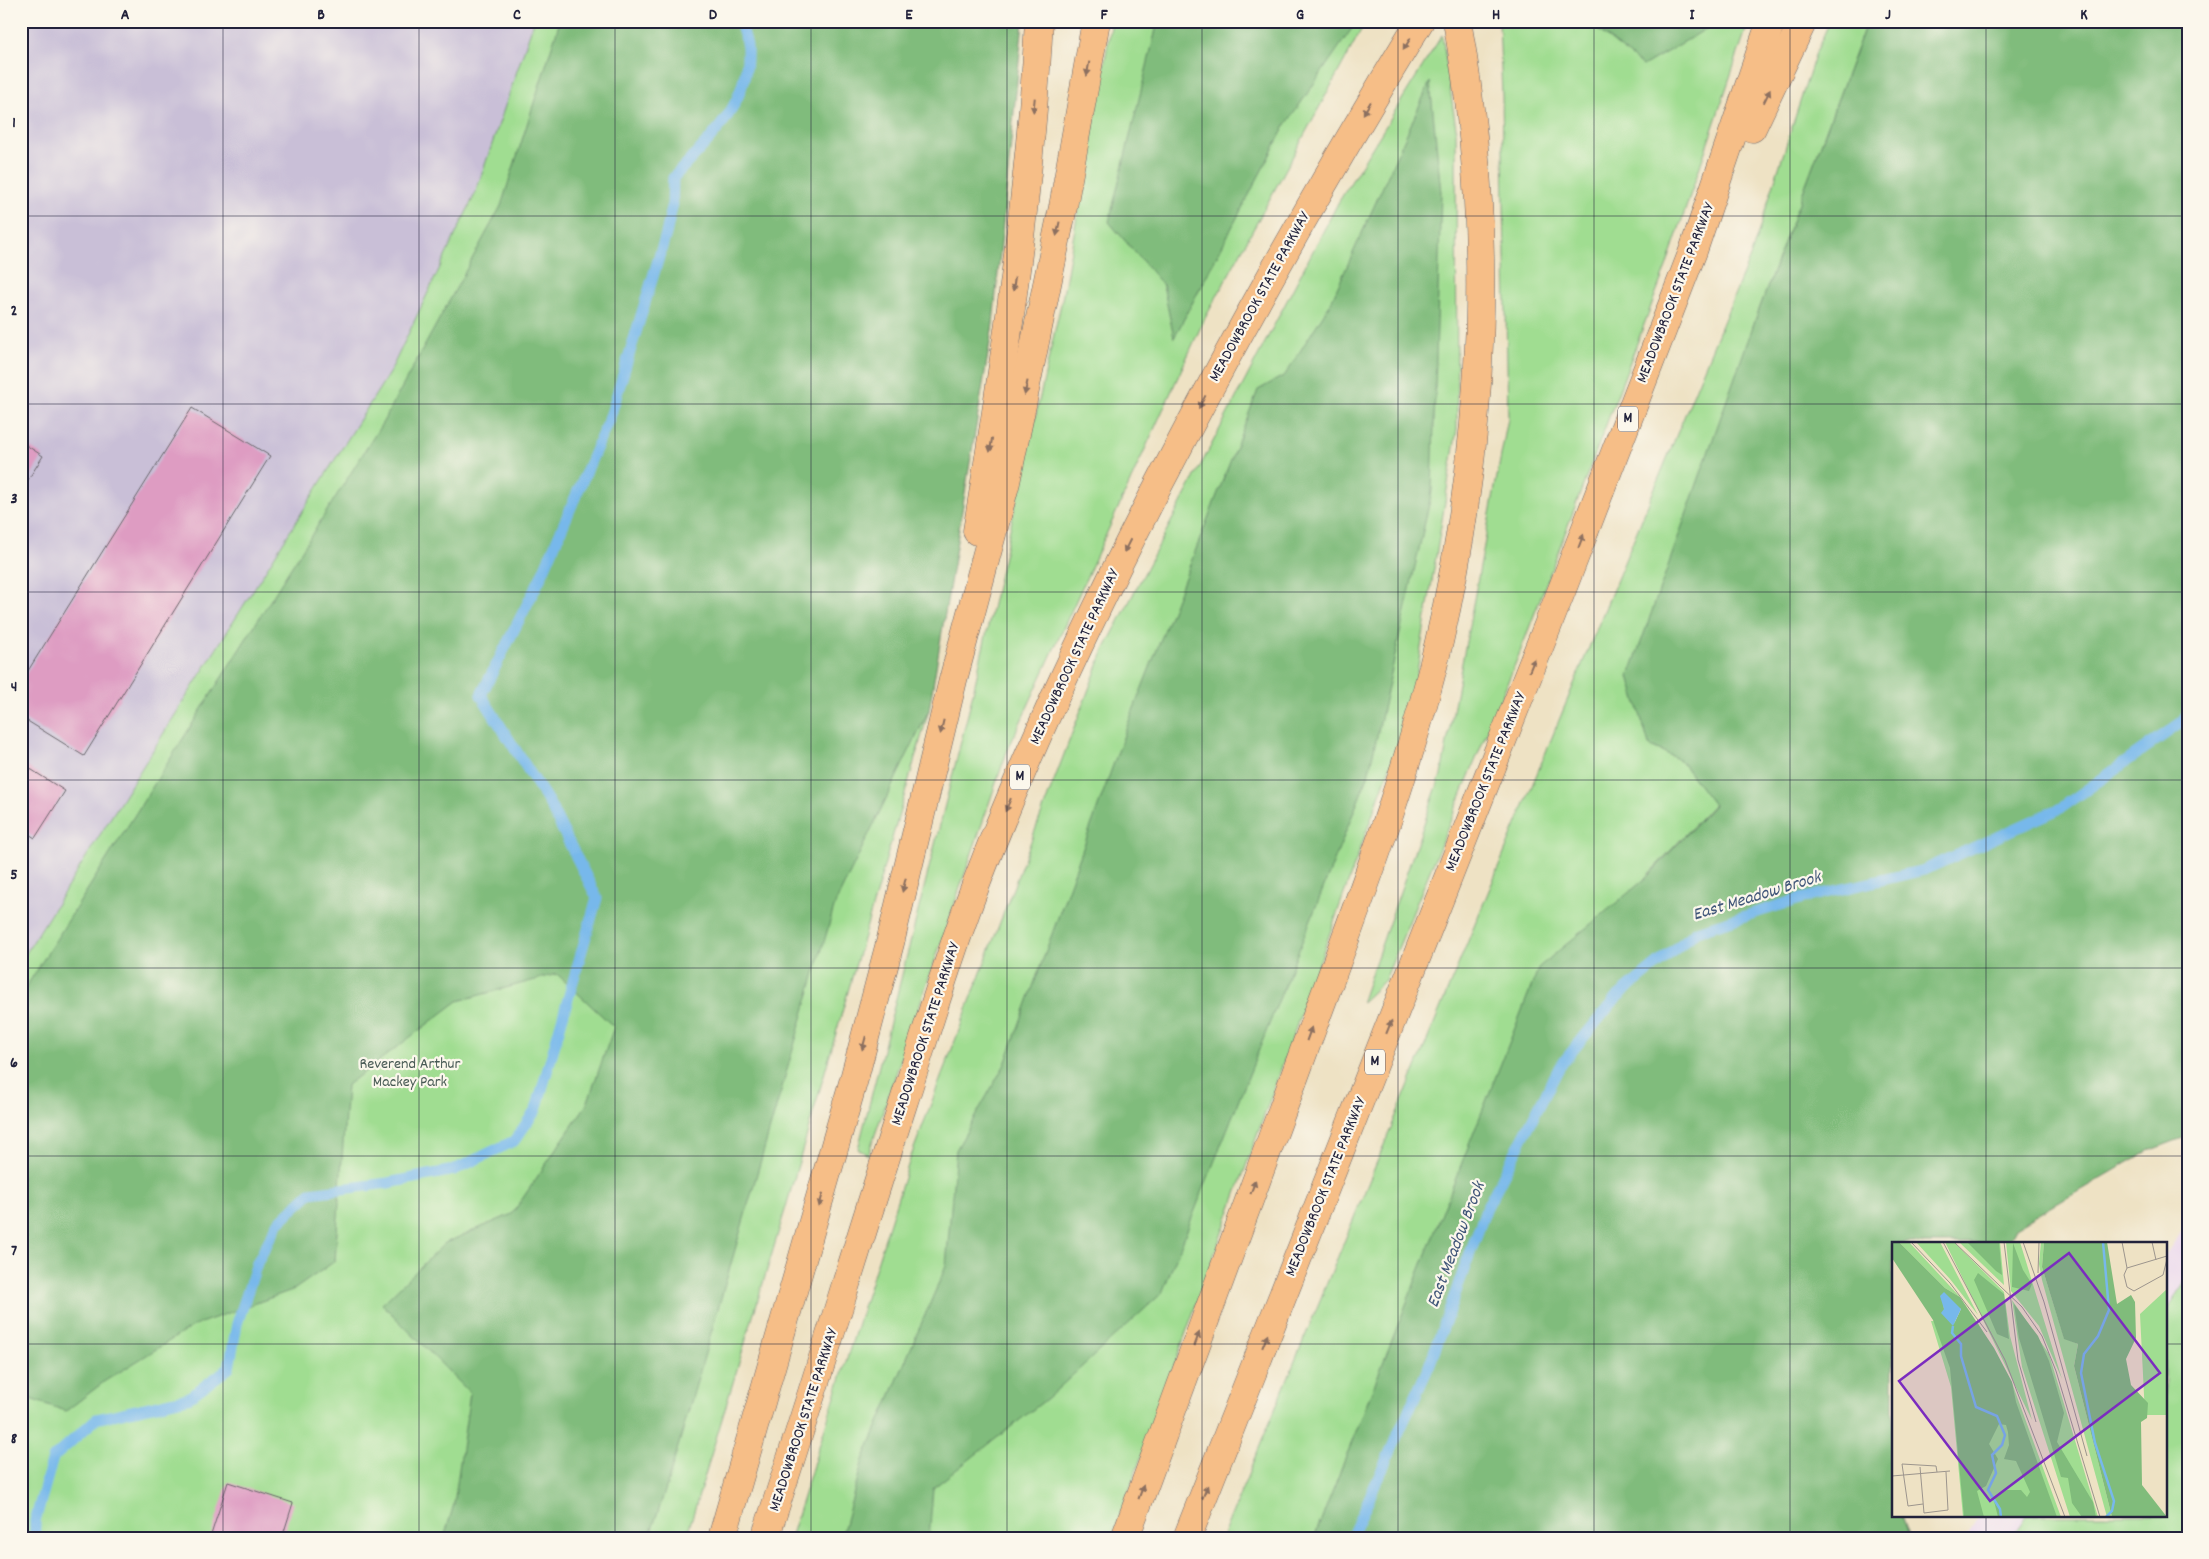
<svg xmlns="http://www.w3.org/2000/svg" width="2209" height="1559" font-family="Dekko,sans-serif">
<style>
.built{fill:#e8d2ee}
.industrial{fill:#c9bfd7}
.green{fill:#a0dd91;stroke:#618066}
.forest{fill:#80bc7b;stroke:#516f5b}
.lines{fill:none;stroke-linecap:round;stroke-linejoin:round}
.stream{stroke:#77b8eb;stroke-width:11}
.building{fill:#de9cc2}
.highway-casing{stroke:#69656b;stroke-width:29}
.highway{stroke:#f6be87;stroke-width:28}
.oneway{fill:#8c7061}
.grid{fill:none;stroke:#22223b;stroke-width:1;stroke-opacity:0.55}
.labels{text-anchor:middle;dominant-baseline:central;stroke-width:4.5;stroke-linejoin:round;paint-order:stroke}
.shield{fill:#fbf7ec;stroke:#636270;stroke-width:1}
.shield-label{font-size:15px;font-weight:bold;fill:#22223b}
.street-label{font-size:16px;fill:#22223b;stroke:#fbf7ec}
.park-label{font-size:16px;fill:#485a55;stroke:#fbf7ec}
.water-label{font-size:18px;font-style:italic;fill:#405679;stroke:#fbf7ec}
.inset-river{fill:none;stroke:#77b8eb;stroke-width:2.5}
.inset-road{fill:none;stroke:#9c958d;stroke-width:1}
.view{fill:#7b2cbf;fill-opacity:0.15;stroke:#7b2cbf;stroke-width:2.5}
.inset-edge{fill:none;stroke:#22223b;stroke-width:2.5}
.neatline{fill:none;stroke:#22223b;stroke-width:2}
.grid-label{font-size:16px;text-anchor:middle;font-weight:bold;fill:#22223b}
</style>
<rect width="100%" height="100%" fill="#fbf7ec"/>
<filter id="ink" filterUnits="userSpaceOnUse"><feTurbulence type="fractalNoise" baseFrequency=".02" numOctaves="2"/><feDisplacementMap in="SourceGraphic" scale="10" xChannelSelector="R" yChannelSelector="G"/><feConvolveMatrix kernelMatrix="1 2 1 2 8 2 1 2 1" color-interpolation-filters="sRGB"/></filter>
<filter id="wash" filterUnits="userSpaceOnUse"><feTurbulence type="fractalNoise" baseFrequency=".0096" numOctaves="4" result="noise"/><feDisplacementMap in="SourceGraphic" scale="20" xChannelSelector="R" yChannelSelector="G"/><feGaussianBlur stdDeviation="1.12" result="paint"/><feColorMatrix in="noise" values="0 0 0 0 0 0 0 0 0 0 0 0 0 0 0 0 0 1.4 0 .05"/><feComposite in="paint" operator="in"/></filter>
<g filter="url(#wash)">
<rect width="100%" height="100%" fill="#eee2c4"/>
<path class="built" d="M 2188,1223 L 2188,1538 L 1965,1538 L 1981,1515 L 2165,1515 L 2165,1255 Z"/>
<path class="industrial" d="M 21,21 L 534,21 L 475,194 L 391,370 L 21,961 Z"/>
<g class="green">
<path d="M 534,21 L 1013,21 L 915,739 L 929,710 L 786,1207 L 686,1538 L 21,1538 L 21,961 L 391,370 L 475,194 Z"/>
<path d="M 1112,21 L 1366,21 L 1203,322 L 1006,754 L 868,1155 L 858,1149 L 970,706 L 1063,295 Z"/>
<path d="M 1499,21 L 1749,21 L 1667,264 L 1520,652 L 1385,980 L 1361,1003 L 1441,775 L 1508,418 L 1502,95 Z"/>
<path d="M 1830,21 L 1867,21 L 1753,326 L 1649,745 L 1680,760 L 1714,804 L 1645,878 L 1333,1492 L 1314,1538 L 1222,1538 L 1752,252 L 1816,52 Z"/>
<path d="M 1442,35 L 1456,128 L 1457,429 L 1411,708 L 1112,1538 L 790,1538 L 910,1159 L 1103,652 L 1338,203 Z"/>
<path d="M 2188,1277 L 2188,1538 L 2012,1538 L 2027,1515 L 2165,1515 L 2165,1311 Z"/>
</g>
<g class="forest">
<path d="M 560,21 L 1023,21 L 993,324 L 929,710 L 835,904 L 667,1485 L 649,1538 L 444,1538 L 454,1504 L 470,1393 L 382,1304 L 445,1243 L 512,1214 L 587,1104 L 614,1027 L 557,974 L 458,1001 L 347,1085 L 335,1261 L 295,1289 L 195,1325 L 105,1381 L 66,1411 L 21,1396 L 21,995 L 383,422 L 501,206 Z"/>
<path d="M 1158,21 L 1357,21 L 1285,126 L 1174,338 L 1163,285 L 1109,222 Z"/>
<path d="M 1587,21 L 1711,21 L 1711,26 L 1643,66 Z"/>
<path d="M 1867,21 L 2188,21 L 2188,1136 L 2148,1151 L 2015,1228 L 2007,1243 L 1893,1243 L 1893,1475 L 1890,1481 L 1893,1490 L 1893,1515 L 1901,1515 L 1909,1538 L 1314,1538 L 1539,967 L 1645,879 L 1714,805 L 1680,760 L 1649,745 L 1629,676 L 1753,326 Z"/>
<path d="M 1430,82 L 1441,192 L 1432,491 L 1368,776 L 1162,1293 L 1049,1397 L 933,1488 L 929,1538 L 841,1538 L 863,1460 L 946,1266 L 956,1150 L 1005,1064 L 1129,721 L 1258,390 L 1285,375 L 1330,304 Z"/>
</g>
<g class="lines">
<g class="stream">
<path d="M 35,1538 L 35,1521 L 53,1458 L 96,1419 L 188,1398 L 229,1368 L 237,1324 L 257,1263 L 278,1223 L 310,1193 L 388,1183 L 454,1170 L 514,1141 L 536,1110 L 597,898 L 549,803 L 481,695 L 541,577 L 611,414 L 666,234 L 672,207 L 673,178 C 709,139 750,106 747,47 C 746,39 742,30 740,21"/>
<path d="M 1351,1538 L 1429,1366 L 1486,1209 L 1560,1066 L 1616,998 L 1697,931 L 1800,899 L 1924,870 L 2061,808 L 2182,722 L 2188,714"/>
</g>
</g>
<g id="blocks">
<g class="building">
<path d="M 192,408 L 270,456 L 84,756 L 21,717 L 21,682 Z"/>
<path d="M 21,442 L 43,456 L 21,491 Z"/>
<path d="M 21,763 L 65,791 L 35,838 L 21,829 Z"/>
<path d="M 228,1482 L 293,1503 L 282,1538 L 210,1538 Z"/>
</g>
</g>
</g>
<g filter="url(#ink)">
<use href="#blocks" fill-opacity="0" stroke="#69656b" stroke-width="1"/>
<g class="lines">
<g class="highway-casing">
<g id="highway">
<path d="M 1752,128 L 1803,21"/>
<path d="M 977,531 C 1005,362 1030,192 1039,21"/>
<path d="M 722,1538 L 854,1079 L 890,943 L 953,680 L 1006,482 L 1063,207 L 1096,21"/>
<path d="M 765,1538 C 813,1393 857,1246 904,1101 C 927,1030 948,958 975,887 C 1027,750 1091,616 1158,486 C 1240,328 1327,173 1420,21"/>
<path d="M 1125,1538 C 1182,1382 1239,1226 1297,1070 C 1348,929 1405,789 1439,642 C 1486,439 1494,227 1457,21"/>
<path d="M 1187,1538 L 1563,587 L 1693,251 L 1771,21"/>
</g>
</g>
<use href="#highway" class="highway"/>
</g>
<defs><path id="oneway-solid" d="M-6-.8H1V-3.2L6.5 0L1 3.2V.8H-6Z" transform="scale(1.25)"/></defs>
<g class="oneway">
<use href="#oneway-solid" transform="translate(1407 44) rotate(122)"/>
<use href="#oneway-solid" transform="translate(1088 69) rotate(100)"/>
<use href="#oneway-solid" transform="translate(1767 96) rotate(-64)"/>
<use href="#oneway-solid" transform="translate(1034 105) rotate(96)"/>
<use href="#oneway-solid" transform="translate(1367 108) rotate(121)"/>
<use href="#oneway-solid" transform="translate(1058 229) rotate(102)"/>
<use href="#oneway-solid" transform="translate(1014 284) rotate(97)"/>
<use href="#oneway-solid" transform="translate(1026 388) rotate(102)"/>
<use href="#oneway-solid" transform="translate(1202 402) rotate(118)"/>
<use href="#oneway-solid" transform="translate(991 445) rotate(99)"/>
<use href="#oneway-solid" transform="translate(1581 541) rotate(-69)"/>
<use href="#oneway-solid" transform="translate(1127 546) rotate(117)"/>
<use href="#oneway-solid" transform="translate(1532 665) rotate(-68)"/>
<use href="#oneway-solid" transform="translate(942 727) rotate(103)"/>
<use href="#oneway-solid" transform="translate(1008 805) rotate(113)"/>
<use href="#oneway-solid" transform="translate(904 885) rotate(104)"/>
<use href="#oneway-solid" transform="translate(1389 1027) rotate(-68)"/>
<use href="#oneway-solid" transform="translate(1309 1034) rotate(-70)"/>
<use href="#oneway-solid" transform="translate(864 1043) rotate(105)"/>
<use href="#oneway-solid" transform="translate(1253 1187) rotate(-70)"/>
<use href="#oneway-solid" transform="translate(821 1200) rotate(106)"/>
<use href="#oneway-solid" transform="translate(1197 1339) rotate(-70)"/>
<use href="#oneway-solid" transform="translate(1265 1341) rotate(-68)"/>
<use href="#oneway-solid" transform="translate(1141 1492) rotate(-70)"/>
<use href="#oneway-solid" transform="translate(1205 1492) rotate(-68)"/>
</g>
</g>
<path class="grid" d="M 223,21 L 223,1538M 419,21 L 419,1538M 615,21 L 615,1538M 811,21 L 811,1538M 1007,21 L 1007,1538M 1202,21 L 1202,1538M 1398,21 L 1398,1538M 1594,21 L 1594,1538M 1790,21 L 1790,1538M 1986,21 L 1986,1243M 21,216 L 2188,216M 21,404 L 2188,404M 21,592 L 2188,592M 21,780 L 2188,780M 21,968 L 2188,968M 21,1156 L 2188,1156M 21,1344 L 1893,1344M 2165,1344 L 2188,1344M 1986,1515 L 1986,1538"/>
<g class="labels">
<g class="shield">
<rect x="1618" y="406.5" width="20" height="25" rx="4"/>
<rect x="1010" y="764.5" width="20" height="25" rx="4"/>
<rect x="1365" y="1049.5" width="20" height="25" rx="4"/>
</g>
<g class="shield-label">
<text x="1628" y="419">M</text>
<text x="1020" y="777">M</text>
<text x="1375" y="1062">M</text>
</g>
<g class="street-label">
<text transform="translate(1676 293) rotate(-69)">MEADOWBROOK STATE PARKWAY</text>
<text transform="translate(1260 297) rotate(-61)">MEADOWBROOK STATE PARKWAY</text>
<text transform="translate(1075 657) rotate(-65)">MEADOWBROOK STATE PARKWAY</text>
<text transform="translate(1486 782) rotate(-68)">MEADOWBROOK STATE PARKWAY</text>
<text transform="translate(926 1034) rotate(-72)">MEADOWBROOK STATE PARKWAY</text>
<text transform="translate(1326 1187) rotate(-68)">MEADOWBROOK STATE PARKWAY</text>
<text transform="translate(804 1420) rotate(-72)">MEADOWBROOK STATE PARKWAY</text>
</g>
<g class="park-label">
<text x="410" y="1064">Reverend Arthur<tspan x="410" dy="18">Mackey Park</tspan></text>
</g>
<g class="water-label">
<text transform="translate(1757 897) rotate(-17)">East Meadow Brook</text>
<text transform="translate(1457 1245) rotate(-69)">East Meadow Brook</text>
</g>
</g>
<g transform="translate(1892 1242)">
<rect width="275" height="275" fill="#eee2c4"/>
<path d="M 7,0 L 17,0 L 68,55 L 53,46 ZM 24,0 L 48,0 L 86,73 L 58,37 ZM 53,0 L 62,0 L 112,50 L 118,94 L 140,178 ZM 67,0 L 108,0 L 112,43 ZM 114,0 L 128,0 L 170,137 L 147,84 L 119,49 ZM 149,0 L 152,0 L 150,25 L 172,96 L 186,102 L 182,124 L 220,275 L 215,275 L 150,38 L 147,22 ZM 275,47 L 275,173 L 253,173 L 248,72 ZM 120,58 L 157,112 L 206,275 L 178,275 L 130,125 ZM 39,79 L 86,81 L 120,141 L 169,275 L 71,275 L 59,145 Z" fill="#a0dd91"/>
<path d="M 0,0 L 7,0 L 53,46 L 68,55 L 102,106 L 120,140 L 124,160 L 165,275 L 106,275 L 101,255 L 115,248 L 129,248 L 135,255 L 138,250 L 124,219 L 112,217 L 117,203 L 116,190 L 114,183 L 107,182 L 97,202 L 106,217 L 94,244 L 85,249 L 92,275 L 72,275 L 58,126 L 41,78 L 0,16 ZM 51,58 L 69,67 L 62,82 L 52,67 ZM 75,0 L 107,0 L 110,33 L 104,29 ZM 152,0 L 215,0 L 225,62 L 239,53 L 243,60 L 244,96 L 234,117 L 239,143 L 256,161 L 255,176 L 249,180 L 250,243 L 275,275 L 220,275 L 182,124 L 186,102 L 172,97 L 150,25 ZM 121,1 L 131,28 L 140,42 L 137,49 L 120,45 ZM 86,31 L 112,52 L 117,97 L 105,92 L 82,38 ZM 122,62 L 146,94 L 157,119 L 172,171 L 165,200 L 201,260 L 204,275 L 190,275 L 180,261 L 176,236 L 169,235 L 127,96 Z" fill="#80bc7b" fill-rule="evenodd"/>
<path d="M 52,50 L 69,67 L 61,84 L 49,71 L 52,67 L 48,54 Z" fill="#77b8eb"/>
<path class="inset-river" d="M 211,0 L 217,68 L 206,94 L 192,112 L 189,131 L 203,201 L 222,259 L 220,269 L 214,275M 61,84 L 60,91 L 69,102 L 69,114 L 84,165 L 105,174 L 113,193 L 110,203 L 100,213 L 104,231 L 96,248 L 108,267 L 109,275"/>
<path class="inset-road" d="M 19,0 L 58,41 L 95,90M 51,0 L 113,118 L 173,275M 62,0 L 130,65 L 150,94 L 164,129 L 208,275M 112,0 L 126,118 L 144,180M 131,0 L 152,60 L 195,214M 230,0 L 235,26 L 275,14M 260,0 L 264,18M 235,26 L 232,33 L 235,45 L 242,49 L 271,33 L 275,17M 146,31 L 147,0M 28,225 L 32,271 L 56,268 L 54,230M 0,234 L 58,229M 31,262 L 16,264 L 10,222 L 44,224 L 45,230"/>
<path class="view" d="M 177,11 L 268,131 L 98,259 L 7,139 Z"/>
<rect width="275" height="275" class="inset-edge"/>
</g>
<rect width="2209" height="1559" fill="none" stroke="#fbf7ec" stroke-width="55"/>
<rect x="28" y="28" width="2154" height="1504" class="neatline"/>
<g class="grid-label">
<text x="125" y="19">A</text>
<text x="321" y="19">B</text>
<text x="517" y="19">C</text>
<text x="713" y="19">D</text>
<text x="909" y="19">E</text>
<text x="1104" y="19">F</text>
<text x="1300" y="19">G</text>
<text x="1496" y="19">H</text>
<text x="1692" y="19">I</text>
<text x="1888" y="19">J</text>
<text x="2084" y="19">K</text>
<text x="14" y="127">1</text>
<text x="14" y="315">2</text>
<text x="14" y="503">3</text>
<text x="14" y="691">4</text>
<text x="14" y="879">5</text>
<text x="14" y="1067">6</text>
<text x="14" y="1255">7</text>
<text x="14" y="1443">8</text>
</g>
</svg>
